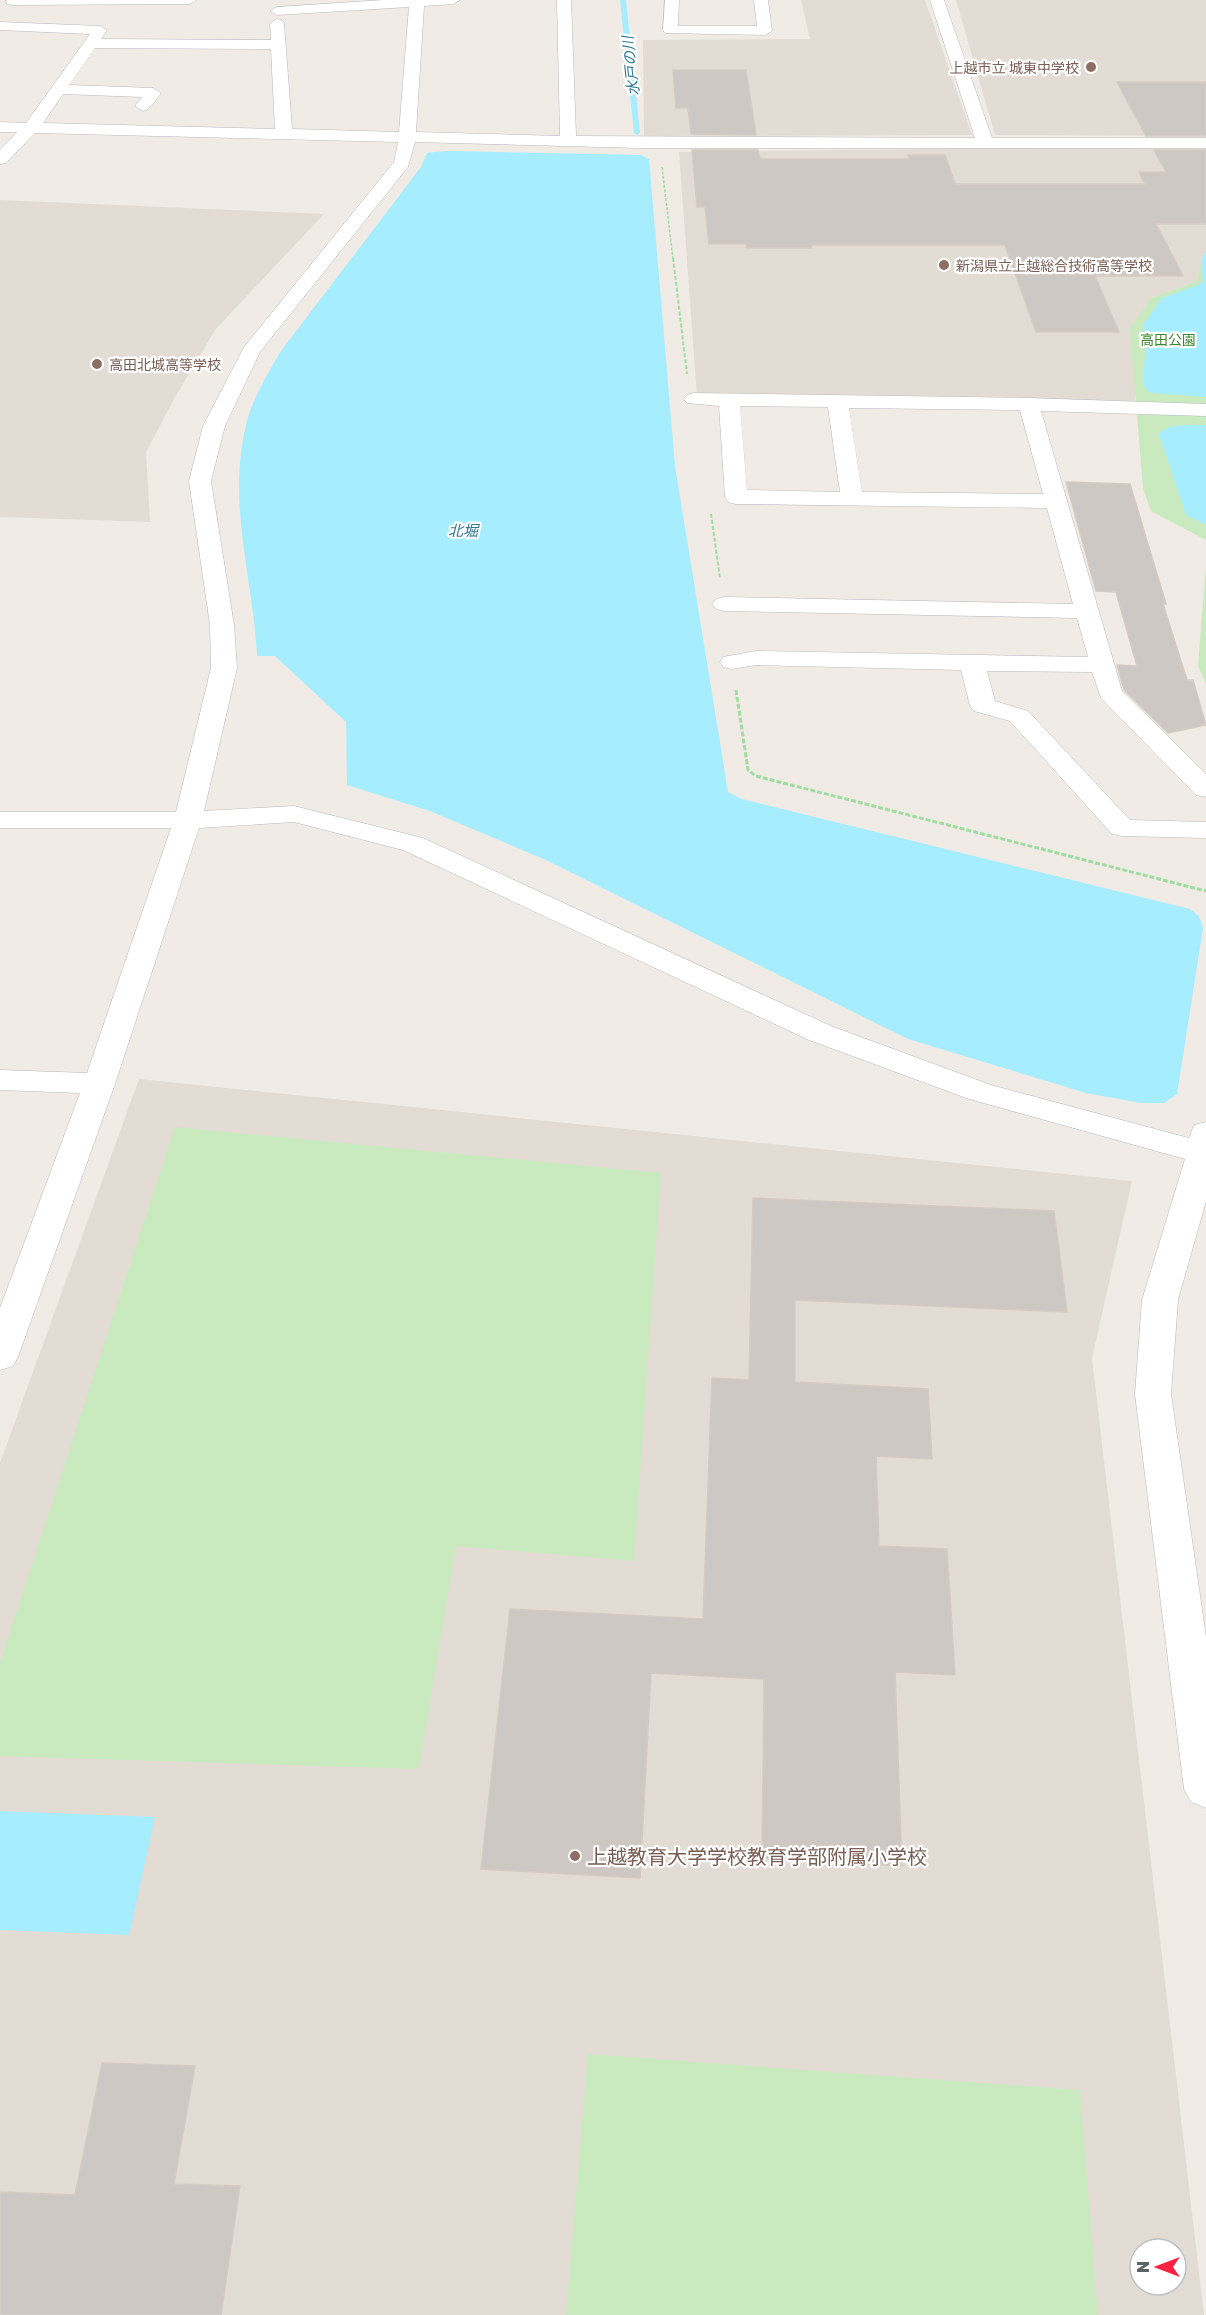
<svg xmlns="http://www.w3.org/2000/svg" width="1206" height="2315" font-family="'Golos Text','Noto Sans JP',sans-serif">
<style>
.education{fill:#e2dcd5;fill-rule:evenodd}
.green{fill:#c9eabf}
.water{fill:#a6edff}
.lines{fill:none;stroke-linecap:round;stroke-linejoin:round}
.stream{fill:#a6edff;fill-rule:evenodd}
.building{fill:#cdc8c3;stroke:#d6cbc2;stroke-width:1.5}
.minor-casing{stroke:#b5b9bd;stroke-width:1}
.path-far2{stroke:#a1dda2;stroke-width:1.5;stroke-dasharray:3 1.5;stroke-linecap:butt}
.path-far1{stroke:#a1dda2;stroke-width:2;stroke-dasharray:4 2;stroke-linecap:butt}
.path{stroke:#a1dda2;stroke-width:3;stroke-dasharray:5 2;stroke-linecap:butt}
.minor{fill:#fff;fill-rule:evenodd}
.education-dot{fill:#8d6e63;stroke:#fff;stroke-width:2}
.labels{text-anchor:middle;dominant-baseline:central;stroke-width:4.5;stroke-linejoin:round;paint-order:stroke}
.far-education-label{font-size:14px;fill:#785e54;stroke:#fff;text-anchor:start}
.far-park-label{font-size:14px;fill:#3e852d;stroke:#fff}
.far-water-label{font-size:15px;font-style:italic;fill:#307995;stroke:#fff}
.near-education-label{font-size:20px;fill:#785e54;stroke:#fff;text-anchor:start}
</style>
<rect width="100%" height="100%" fill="#f0ebe5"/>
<g class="education">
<path d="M 801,0 L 925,0 L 972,135 L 644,136 L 643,40 L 810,39 Z"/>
<path d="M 956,0 L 1206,0 L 1206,136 L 995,135 Z"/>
<path d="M 1003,148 L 1206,149 L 1206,249 L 1196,281 L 1151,298 L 1134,403 L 697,396 L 679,152 Z"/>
<path d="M 0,200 L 324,214 L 215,330 L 174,399 L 146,452 L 150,522 L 0,517 Z"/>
<path d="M 139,1079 L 1132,1181 L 1092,1358 L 1204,2315 L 0,2315 L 0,1463 ZM 1140,2249 L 1176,2249 L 1176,2285 L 1140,2285 Z"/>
</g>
<g class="green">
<path d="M 1206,249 L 1206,540 L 1151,511 L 1143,488 L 1130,329 L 1151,298 L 1196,281 Z"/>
<path d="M 1206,565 L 1206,683 L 1198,666 Z"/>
<path d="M 175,1127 L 661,1173 L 634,1561 L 456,1546 L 419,1769 L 0,1756 L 0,1663 Z"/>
<path d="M 588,2054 L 1080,2090 L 1098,2315 L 566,2315 Z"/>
</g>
<g class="water">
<path d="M 446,151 L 641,155 L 649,159 L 675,466 L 728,792 L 742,799 L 1190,909 L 1199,916 L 1203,928 L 1177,1094 L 1164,1103 L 1141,1103 L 1086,1093 L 908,1039 L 546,860 L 430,811 L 347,785 L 346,722 L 275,656 L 257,656 C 253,575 226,503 247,421 C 254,396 268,373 281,351 L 421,167 L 427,153 Z"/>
<path d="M 1206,250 L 1206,397 L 1152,393 L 1148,392 L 1143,384 L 1146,342 L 1143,325 L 1162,298 L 1200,284 L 1203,281 L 1201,261 Z"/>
<path d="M 1206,425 L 1206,525 L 1186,515 L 1159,434 C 1170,422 1191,426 1206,425 Z"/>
<path d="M 0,1811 L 155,1817 L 129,1935 L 0,1930 Z"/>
</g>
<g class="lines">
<path class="stream" d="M 620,0 L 626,0 L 640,133 L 637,135 L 634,133 Z"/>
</g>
<g class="building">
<path d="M 673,70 L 746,70 L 756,135 L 691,134 L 688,108 L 676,108 Z"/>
<path d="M 1117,82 L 1206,82 L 1206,136 L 1146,136 Z"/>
<path d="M 692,150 L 758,150 L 760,159 L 909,159 L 908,155 L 945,155 L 955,184 L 1145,184 L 1139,172 L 1166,172 L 1154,150 L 1206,150 L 1206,224 L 1156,224 L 1183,276 L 1095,276 L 1119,332 L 1036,332 L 1005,245 L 811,245 L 811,248 L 746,248 L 746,244 L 709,244 L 705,207 L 697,207 Z"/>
<path d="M 1066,482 L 1130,484 L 1166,604 L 1163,604 L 1187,680 L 1193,680 L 1206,725 L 1168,733 L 1124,690 L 1117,665 L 1137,666 L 1116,592 L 1096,591 Z"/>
<path d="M 753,1198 L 1054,1211 L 1067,1312 L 795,1300 L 795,1382 L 928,1389 L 932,1459 L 876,1456 L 879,1546 L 947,1549 L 955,1675 L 895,1672 L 902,1866 L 762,1858 L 764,1679 L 651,1673 L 640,1878 L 481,1869 L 510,1609 L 703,1619 L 712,1378 L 749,1380 Z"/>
<path d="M 102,2063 L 195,2066 L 174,2184 L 240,2186 L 221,2315 L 0,2315 L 0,2192 L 75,2195 Z"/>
</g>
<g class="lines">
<g class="minor-casing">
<g id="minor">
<path d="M 6,0 L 197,0 L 190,4 L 12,5 L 7,4 Z"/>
<path d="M 384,0 L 460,0 L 453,4 L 424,6 L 416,132 L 560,136 L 557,0 L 571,0 L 576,136 L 975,138 L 930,0 L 944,0 L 992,138 L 1206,138 L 1206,148 L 639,148 L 415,142 L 408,167 L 260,352 L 225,426 L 211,481 L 234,625 L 237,668 L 204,811 L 294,806 L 423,838 L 831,1026 L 991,1085 L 1189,1138 L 1194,1125 L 1206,1122 L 1206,1201 L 1178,1300 L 1171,1394 L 1206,1637 L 1206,1808 L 1191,1802 L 1184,1789 L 1135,1394 L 1142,1300 L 1185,1159 L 969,1099 L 809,1040 L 403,850 L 294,822 L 199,828 L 115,1084 L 18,1357 L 13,1366 L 0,1370 L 0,1308 L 80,1093 L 0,1090 L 0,1070 L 87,1073 L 171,828 L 0,828 L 0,812 L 176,812 L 211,668 L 210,625 L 189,481 L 203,426 L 244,347 L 394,162 L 398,142 L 35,133 L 6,163 L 0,164 L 0,150 L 17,132 L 0,132 L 0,122 L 26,123 L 90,34 L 0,30 L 0,22 L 100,26 L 107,30 L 101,39 L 271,40 L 270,23 L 277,19 L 282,20 L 284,23 L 292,129 L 399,132 L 409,7 L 277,15 L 270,11 L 277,7 ZM 95,48 L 271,49 L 275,129 L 43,123 L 63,94 L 142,97 L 135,106 L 143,111 C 151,109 156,100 161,93 L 153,88 L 69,85 Z"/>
<path d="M 665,0 L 679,0 L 678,26 L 757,26 L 754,0 L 768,0 L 772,31 L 765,35 L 665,33 L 663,30 Z"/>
<path d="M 694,393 L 1029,398 L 1206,404 L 1206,416 L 1041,411 L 1122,691 L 1206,774 L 1206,797 L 1196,795 L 1101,698 L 1092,672 L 987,671 L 995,701 L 1028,711 L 1130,820 L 1206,822 L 1206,838 L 1122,836 L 1112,834 L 1010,721 L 974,711 L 970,706 L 961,670 L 756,665 L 732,669 L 723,667 L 720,662 L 723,657 L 756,651 L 1088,657 L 1077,618 L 724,611 L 716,609 L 712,604 L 716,599 L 724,597 L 1073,604 L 1047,508 L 736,504 L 728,502 L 725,497 L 719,406 L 687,403 L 684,399 L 687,395 ZM 740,406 L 828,407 L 840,492 L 747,490 ZM 849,408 L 1020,410 L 1043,494 L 862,492 Z"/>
</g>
</g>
<path class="path-far2" d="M 662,167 L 673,259"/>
<g class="path-far1">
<path d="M 673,258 L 687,374"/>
<path d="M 711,514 L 720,578"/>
</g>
<path class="path" d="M 736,690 L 748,770 L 756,776 L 1206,891"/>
<use href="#minor" class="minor"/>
</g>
<g class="education-dot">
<circle cx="1091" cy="67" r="6"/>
<circle cx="944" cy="265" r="6"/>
<circle cx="97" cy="364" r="6"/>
<circle cx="575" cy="1856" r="6"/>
</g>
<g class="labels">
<g class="far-education-label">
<text x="1079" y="67" text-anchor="end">上越市立 城東中学校</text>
<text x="956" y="265">新潟県立上越総合技術高等学校</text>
<text x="109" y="364">高田北城高等学校</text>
</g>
<g class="far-park-label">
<text x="1168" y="339">高田公園</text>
</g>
<g class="far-water-label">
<text transform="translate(630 66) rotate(-96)">水戸の川</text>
<text x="463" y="530">北堀</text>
</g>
<g class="near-education-label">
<text x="587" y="1856">上越教育大学学校教育学部附属小学校</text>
</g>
</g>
<g transform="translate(1158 2267) rotate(270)"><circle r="28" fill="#ffffff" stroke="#bec1c2" stroke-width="1.5"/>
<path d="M0-4.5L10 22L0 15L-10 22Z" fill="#f82344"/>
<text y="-9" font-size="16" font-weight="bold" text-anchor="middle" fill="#5c6366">N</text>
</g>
</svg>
